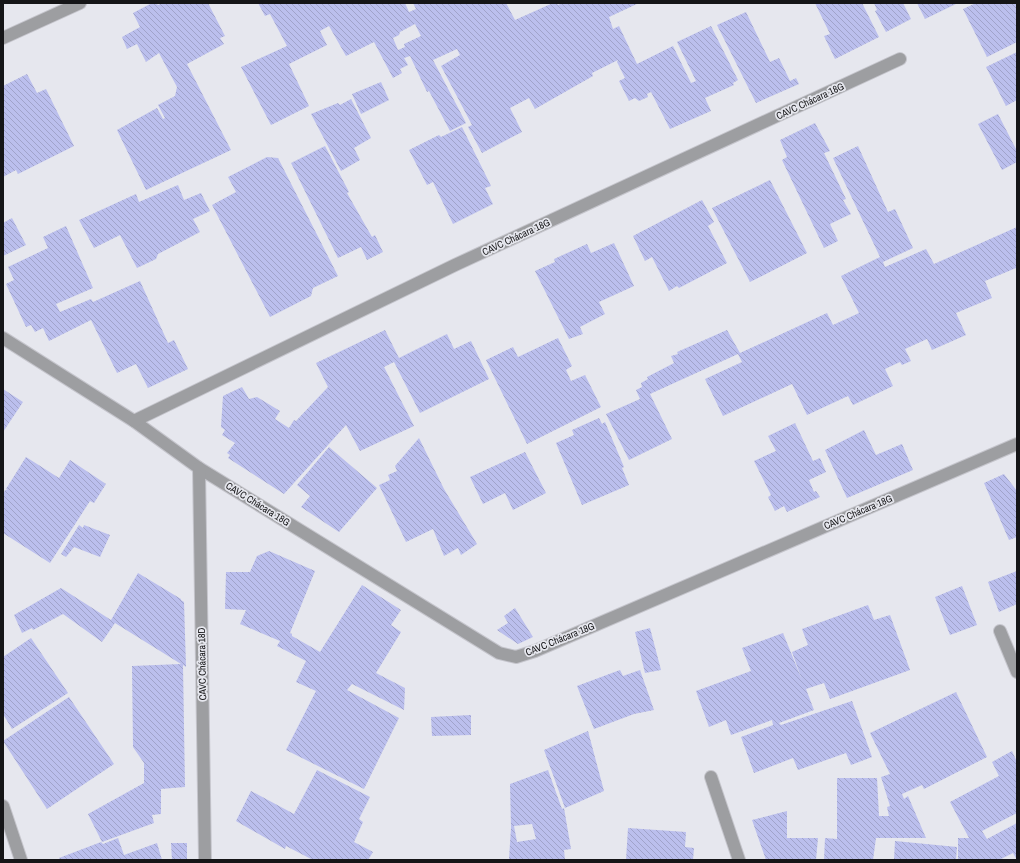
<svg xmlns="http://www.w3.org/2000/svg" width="1020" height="863" font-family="'Archivo Narrow',sans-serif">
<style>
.building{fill:url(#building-back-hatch);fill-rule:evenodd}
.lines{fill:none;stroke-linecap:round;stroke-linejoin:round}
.minor-casing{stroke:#c5c5cc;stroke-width:14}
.minor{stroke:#9d9ea1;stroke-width:12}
.labels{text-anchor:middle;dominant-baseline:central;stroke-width:3.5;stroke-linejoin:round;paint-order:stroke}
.street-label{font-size:10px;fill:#151517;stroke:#e6e7ee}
</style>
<defs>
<pattern id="building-back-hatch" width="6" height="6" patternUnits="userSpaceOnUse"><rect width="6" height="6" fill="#bbbfed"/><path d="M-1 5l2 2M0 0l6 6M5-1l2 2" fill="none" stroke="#a0a3ca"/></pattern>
</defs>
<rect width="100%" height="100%" fill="#e6e7ee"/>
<g class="building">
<path d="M 152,3 L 156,3 L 158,5 L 162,3 L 208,3 L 225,36 L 220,38 L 224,44 L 187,64 L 231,150 L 146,190 L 117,130 L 157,108 L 163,119 L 165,118 L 158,105 L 175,96 L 177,87 L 159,53 L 146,62 L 137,44 L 127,49 L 122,37 L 140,27 L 133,13 Z"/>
<path d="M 258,3 L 405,3 L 409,12 L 416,9 L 413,3 L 506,3 L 515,20 L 553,3 L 557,3 L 558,5 L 562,3 L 639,3 L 609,17 L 613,29 L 619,26 L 637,64 L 673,46 L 691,83 L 696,81 L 677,42 L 711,26 L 738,80 L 733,83 L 734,85 L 705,98 L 711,111 L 670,129 L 651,92 L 647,94 L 648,97 L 639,101 L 635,98 L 629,101 L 619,81 L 625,78 L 617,62 L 618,60 L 592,73 L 593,76 L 535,109 L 529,98 L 510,108 L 522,132 L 482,153 L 468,127 L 472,125 L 441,66 L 460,55 L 457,49 L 433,60 L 466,123 L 450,131 L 429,91 L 427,92 L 410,56 L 404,58 L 408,65 L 400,69 L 402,73 L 393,78 L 374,42 L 346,56 L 329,26 L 320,31 L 327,45 L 289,64 L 309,106 L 271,125 L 241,67 L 287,46 L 270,14 L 265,16 ZM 415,24 L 421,36 L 404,44 L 405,47 L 398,50 L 393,38 L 399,35 L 400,32 Z"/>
<path d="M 815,3 L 862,3 L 879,37 L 835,59 L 824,36 L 830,34 Z"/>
<path d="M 874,3 L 903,3 L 911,19 L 886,32 L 875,11 L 877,10 Z"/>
<path d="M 917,3 L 958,3 L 925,19 Z"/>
<path d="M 976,3 L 1017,3 L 1017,42 L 987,57 L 963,9 Z"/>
<path d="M 746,12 L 770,62 L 779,58 L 790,81 L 796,78 L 799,84 L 756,103 L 717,25 Z"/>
<path d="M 1017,52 L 1017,100 L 1006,106 L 986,67 Z"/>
<path d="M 27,74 L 37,93 L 46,89 L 74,146 L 18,174 L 16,170 L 3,177 L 3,86 Z"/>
<path d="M 381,82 L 389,100 L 361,114 L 352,94 Z"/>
<path d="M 351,99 L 371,138 L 354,148 L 360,160 L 341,171 L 311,114 L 338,103 L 340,105 Z"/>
<path d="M 998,114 L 1017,151 L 1017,162 L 1002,170 L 978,124 Z"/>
<path d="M 815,123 L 830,151 L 824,153 L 846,199 L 843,200 L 851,214 L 830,224 L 838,241 L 824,248 L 782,160 L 787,157 L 780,140 Z"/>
<path d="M 462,127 L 491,186 L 485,188 L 493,204 L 453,224 L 433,182 L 427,185 L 409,150 L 439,135 L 441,137 Z"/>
<path d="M 325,146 L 349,192 L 347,193 L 372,237 L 375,235 L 383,252 L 367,260 L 361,247 L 338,258 L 291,163 Z"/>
<path d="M 858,146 L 888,212 L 895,209 L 913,248 L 883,262 L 885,267 L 926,249 L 934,264 L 1017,227 L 1017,271 L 1016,268 L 985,281 L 992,298 L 956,313 L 966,335 L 932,350 L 927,339 L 905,349 L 911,361 L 902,365 L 900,362 L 885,369 L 893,386 L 853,405 L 848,396 L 807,415 L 792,384 L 723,416 L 705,379 L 742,362 L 738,354 L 650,394 L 672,439 L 629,460 L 606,414 L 640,399 L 636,390 L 642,387 L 641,383 L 648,379 L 647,377 L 674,363 L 671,356 L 678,354 L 677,352 L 727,330 L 740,353 L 827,313 L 833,325 L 859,313 L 841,276 L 880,257 L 833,158 Z"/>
<path d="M 267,157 L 278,158 L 338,276 L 313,288 L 311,296 L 270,317 L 212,205 L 236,192 L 228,177 Z"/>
<path d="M 770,180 L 807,253 L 750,282 L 712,208 Z"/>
<path d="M 178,185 L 184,200 L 201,193 L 210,211 L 193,219 L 200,232 L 158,254 L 156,259 L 137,268 L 120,235 L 94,248 L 79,220 L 136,194 L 139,202 Z"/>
<path d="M 702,200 L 714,222 L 708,226 L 727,263 L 679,288 L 677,286 L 669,291 L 652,257 L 645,261 L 633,236 Z"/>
<path d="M 12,218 L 26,245 L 3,256 L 3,223 Z"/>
<path d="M 66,226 L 93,288 L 56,304 L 60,312 L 91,299 L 93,302 L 140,281 L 168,343 L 174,340 L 188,369 L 148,388 L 136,364 L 117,373 L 91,320 L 49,341 L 43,328 L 35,332 L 31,325 L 26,327 L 6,284 L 14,280 L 8,267 L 48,248 L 43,237 Z"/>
<path d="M 614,243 L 634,286 L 599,302 L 605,314 L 580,327 L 583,334 L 569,339 L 535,271 L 555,262 L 554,259 L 587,244 L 591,253 Z"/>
<path d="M 385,330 L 399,358 L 447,334 L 454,349 L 471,341 L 489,379 L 420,413 L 394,362 L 384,367 L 414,426 L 360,451 L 346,425 L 284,494 L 228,458 L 230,455 L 227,453 L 235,443 L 222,435 L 225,430 L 221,427 L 223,396 L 242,387 L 249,399 L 257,397 L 280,411 L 275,419 L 289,428 L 294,420 L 296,421 L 328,387 L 316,363 Z"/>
<path d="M 558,338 L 572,366 L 566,370 L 571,381 L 585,375 L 601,407 L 527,444 L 486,360 L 513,347 L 518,357 Z"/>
<path d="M 3,389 L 23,402 L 3,432 Z"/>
<path d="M 599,418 L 602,424 L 605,422 L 624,467 L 622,468 L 629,485 L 582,505 L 556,443 L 574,435 L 572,430 Z"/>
<path d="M 795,423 L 813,461 L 820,458 L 826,472 L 809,480 L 814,492 L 816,491 L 820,497 L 787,512 L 784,506 L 775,511 L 768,497 L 771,495 L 754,461 L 776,451 L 768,436 Z"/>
<path d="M 864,430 L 876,455 L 902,444 L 913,470 L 847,498 L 825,450 Z"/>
<path d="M 419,438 L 444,489 L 477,544 L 461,555 L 458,548 L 444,556 L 433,529 L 406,542 L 379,485 L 390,480 L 388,475 L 397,471 L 395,466 Z"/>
<path d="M 329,447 L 377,488 L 339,532 L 301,507 L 310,496 L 297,485 Z"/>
<path d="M 525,452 L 546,493 L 513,510 L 505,493 L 483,504 L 470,477 Z"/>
<path d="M 26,457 L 59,478 L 70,460 L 106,484 L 94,503 L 90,501 L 50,563 L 3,533 L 3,494 L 5,490 L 8,490 L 6,489 Z"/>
<path d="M 1004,474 L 1017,491 L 1017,537 L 1009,540 L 984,483 Z"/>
<path d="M 79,525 L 83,528 L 84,525 L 110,535 L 100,557 L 74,547 L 66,557 L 61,554 Z"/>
<path d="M 269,551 L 315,571 L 290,633 L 292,634 L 292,636 L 320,652 L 362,585 L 401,610 L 391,625 L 401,632 L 376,673 L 405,688 L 404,710 L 352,684 L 347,690 L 399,718 L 364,789 L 286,750 L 316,691 L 296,682 L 306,661 L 277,646 L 280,641 L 240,624 L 246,610 L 225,609 L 226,572 L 250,572 L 257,556 Z"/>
<path d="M 1017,571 L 1017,604 L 999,612 L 988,582 Z"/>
<path d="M 138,573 L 181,599 L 181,600 L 184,602 L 186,667 L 183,665 L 185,787 L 161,789 L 161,814 L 152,815 L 154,823 L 102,842 L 88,814 L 144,783 L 144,763 L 133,747 L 132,666 L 181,664 L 115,623 L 102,642 L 63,614 L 33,630 L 32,628 L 22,633 L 14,615 L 61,588 L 111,620 Z"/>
<path d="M 962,586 L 977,625 L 950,635 L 935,597 Z"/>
<path d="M 868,605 L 874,620 L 890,615 L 910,670 L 830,699 L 824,683 L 806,689 L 814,710 L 779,723 L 781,725 L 852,701 L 872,757 L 851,765 L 846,753 L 798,770 L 793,758 L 754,773 L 741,737 L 773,725 L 772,720 L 731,735 L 726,720 L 709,727 L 696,691 L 751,671 L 742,648 L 783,633 L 802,680 L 792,652 L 808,645 L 802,629 Z"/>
<path d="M 515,608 L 533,637 L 518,644 L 497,630 L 508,623 L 504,616 Z"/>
<path d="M 650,628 L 661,670 L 645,673 L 635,632 Z"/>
<path d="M 31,638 L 68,693 L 12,729 L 3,714 L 3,657 Z"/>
<path d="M 620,670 L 623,676 L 640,670 L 654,710 L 634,714 L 594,729 L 577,686 Z"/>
<path d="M 956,692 L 987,757 L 924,789 L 922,785 L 902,794 L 904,799 L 908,796 L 926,838 L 876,838 L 873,860 L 824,860 L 825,838 L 837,839 L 837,778 L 877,778 L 879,816 L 889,816 L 887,807 L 890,806 L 881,777 L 890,774 L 870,733 Z"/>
<path d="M 69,697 L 114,764 L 47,809 L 3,741 Z"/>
<path d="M 471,715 L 471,735 L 432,736 L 431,717 Z"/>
<path d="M 588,731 L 604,791 L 565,808 L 544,750 Z"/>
<path d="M 1012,751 L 1017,762 L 1017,813 L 982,831 L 987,839 L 1017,823 L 1017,860 L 1013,853 L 999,860 L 958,860 L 958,838 L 969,838 L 950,802 L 999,776 L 992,762 Z"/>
<path d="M 317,770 L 370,797 L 359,819 L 363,822 L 354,842 L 373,852 L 368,860 L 313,860 L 286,846 L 285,849 L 236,821 L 251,791 L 294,814 Z"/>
<path d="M 548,770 L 562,809 L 564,808 L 571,849 L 564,850 L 565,860 L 509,859 L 511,828 L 510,784 ZM 532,824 L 536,839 L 517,842 L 514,826 Z"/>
<path d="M 787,811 L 787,838 L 818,838 L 816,860 L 766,860 L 752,820 Z"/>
<path d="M 628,828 L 686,832 L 685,847 L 694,848 L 693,860 L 626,860 Z"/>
<path d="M 118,838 L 124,855 L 157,843 L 162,860 L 60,860 L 59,858 L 101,842 L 103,844 Z"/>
<path d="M 895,841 L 957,847 L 956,860 L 894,860 Z"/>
<path d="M 171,843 L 187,843 L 187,860 L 172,860 Z"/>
</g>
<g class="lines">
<g class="minor-casing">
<g id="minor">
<path d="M 3,38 L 80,3"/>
<path d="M 3,338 L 134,421 L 199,468 L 499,653 L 516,657 L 535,651 L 1017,444"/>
<path d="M 134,421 L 455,265 L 900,59"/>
<path d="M 199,468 L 205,860"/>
<path d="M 1000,631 L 1017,672"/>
<path d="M 711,777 L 739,860"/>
<path d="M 3,806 L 21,860"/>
</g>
</g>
<use href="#minor" class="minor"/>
</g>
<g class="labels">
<g class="street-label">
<text transform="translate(810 101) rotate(-25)">CAVC Chácara 18G</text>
<text transform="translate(516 237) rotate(-25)">CAVC Chácara 18G</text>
<text transform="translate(258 504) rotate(32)">CAVC Chácara 18G</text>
<text transform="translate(858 512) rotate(-23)">CAVC Chácara 18G</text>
<text transform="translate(560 639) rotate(-22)">CAVC Chácara 18G</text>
<text transform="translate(202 664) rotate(-91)">CAVC Chácara 18D</text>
</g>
</g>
<rect width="1020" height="863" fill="none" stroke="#151517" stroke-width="8"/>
</svg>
